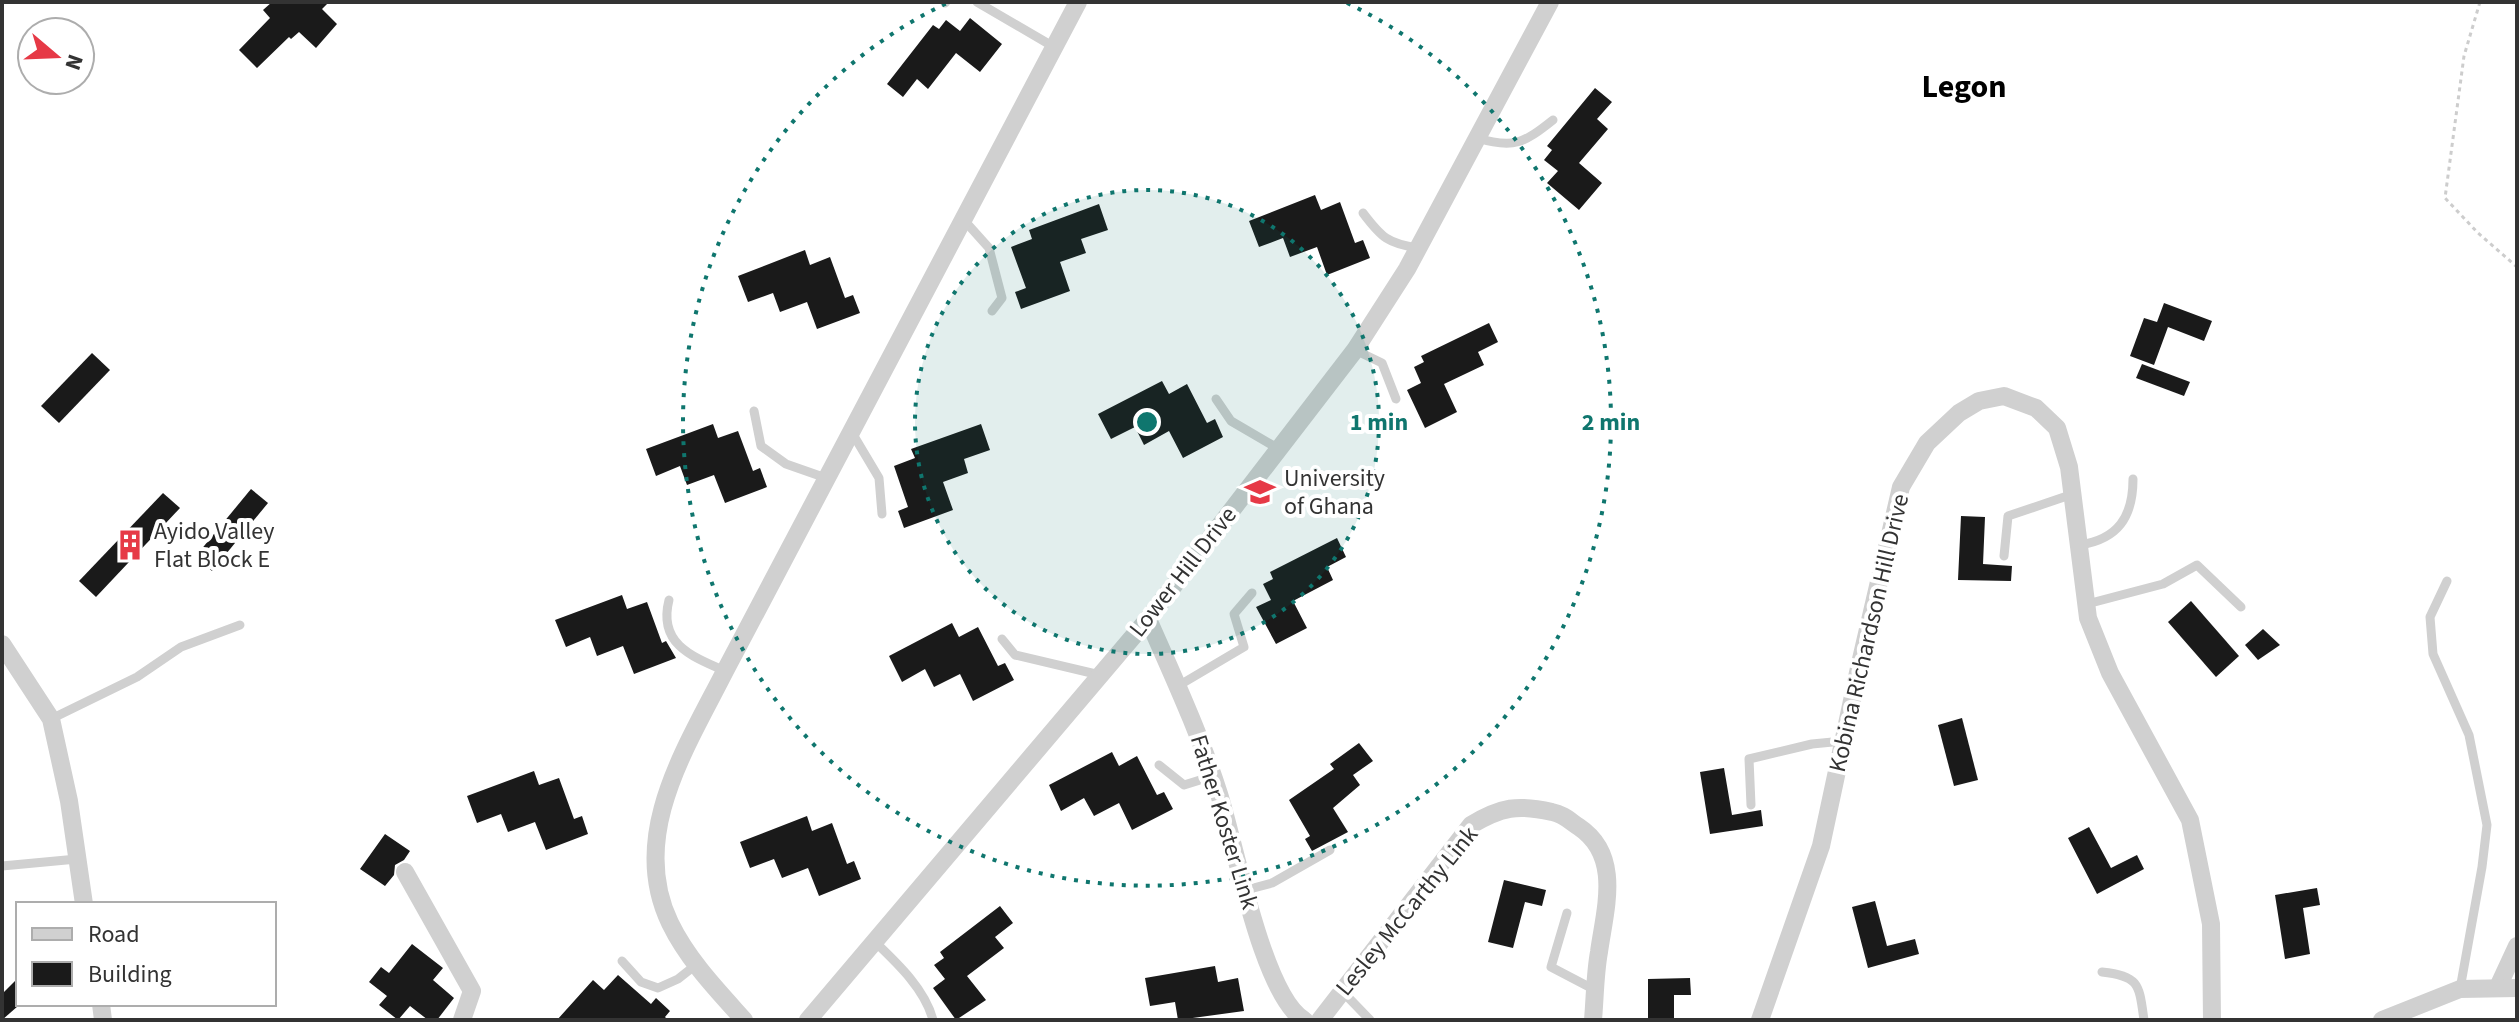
<svg xmlns="http://www.w3.org/2000/svg" width="2519" height="1022" font-family="'Source Sans 3',sans-serif">
<style>
.building{fill:#1a1a1a}
.lines{fill:none;stroke-linecap:round;stroke-linejoin:round}
.path{stroke:#cdcdcd;stroke-width:3;stroke-dasharray:4 4;stroke-linecap:butt}
.service{stroke:#d0d0d0;stroke-width:9}
.minor{stroke:#d0d0d0;stroke-width:18}
.ring{fill:none;stroke:#0f766e;stroke-width:4;stroke-dasharray:4 8}
.labels{text-anchor:middle;dominant-baseline:central;stroke-width:8;stroke-linejoin:round;paint-order:stroke}
.poi-label{font-size:24px;fill:#333;stroke:#fff;text-anchor:start}
.street-label{font-size:24px;fill:#333;stroke:#fff}
.district-label{font-size:32px;font-weight:bold;fill:#000;stroke:#fff}
.centre{fill:#0f766e;stroke:#fff;stroke-width:4}
.ring-label{font-size:24px;text-anchor:middle;font-weight:bold;fill:#0f766e;stroke:#fff;stroke-width:8;stroke-linejoin:round;paint-order:stroke}
</style>
<rect width="100%" height="100%" fill="#fff"/>
<g class="building">
<path d="M 272,2 L 329,2 L 322,9 L 337,24 L 316,48 L 299,32 L 291,39 L 289,37 L 257,68 L 239,50 L 270,18 L 263,10 Z"/>
<path d="M 970,18 L 1002,44 L 980,72 L 956,53 L 928,89 L 917,79 L 903,97 L 887,84 L 933,25 L 939,29 L 946,20 L 960,31 Z"/>
<path d="M 1595,88 L 1612,102 L 1597,119 L 1608,129 L 1579,163 L 1602,183 L 1579,210 L 1547,183 L 1558,171 L 1544,160 L 1552,150 L 1547,146 Z"/>
<path d="M 1315,195 L 1321,210 L 1340,202 L 1355,243 L 1363,240 L 1370,258 L 1327,275 L 1317,247 L 1290,257 L 1283,238 L 1259,247 L 1249,221 Z"/>
<path d="M 1099,204 L 1108,230 L 1081,239 L 1086,253 L 1060,262 L 1070,291 L 1021,309 L 1015,292 L 1026,288 L 1011,247 L 1032,239 L 1029,230 Z"/>
<path d="M 805,250 L 810,265 L 830,257 L 845,298 L 853,295 L 860,313 L 817,329 L 807,302 L 780,312 L 773,293 L 748,302 L 738,276 Z"/>
<path d="M 2164,303 L 2212,321 L 2204,341 L 2168,327 L 2154,365 L 2130,356 L 2144,318 L 2157,322 Z"/>
<path d="M 1489,323 L 1498,342 L 1478,352 L 1484,365 L 1444,384 L 1457,412 L 1425,428 L 1407,390 L 1421,383 L 1414,367 L 1424,362 L 1421,356 Z"/>
<path d="M 92,353 L 110,370 L 59,423 L 41,406 Z"/>
<path d="M 2142,364 L 2190,382 L 2184,396 L 2136,378 Z"/>
<path d="M 1162,381 L 1169,394 L 1187,384 L 1207,423 L 1215,419 L 1223,437 L 1183,458 L 1169,431 L 1144,445 L 1135,427 L 1111,439 L 1098,414 Z"/>
<path d="M 713,424 L 718,438 L 738,431 L 753,471 L 760,468 L 767,487 L 725,503 L 714,475 L 687,485 L 680,466 L 656,476 L 646,449 Z"/>
<path d="M 981,424 L 990,450 L 964,459 L 968,473 L 943,482 L 953,510 L 904,528 L 898,511 L 908,507 L 894,466 L 915,458 L 911,449 Z"/>
<path d="M 251,489 L 268,503 L 212,571 L 195,557 Z"/>
<path d="M 163,493 L 180,508 L 96,597 L 79,581 Z"/>
<path d="M 1961,516 L 1985,517 L 1983,564 L 2012,566 L 2011,581 L 1958,580 Z"/>
<path d="M 1337,538 L 1346,557 L 1327,567 L 1333,580 L 1293,601 L 1307,628 L 1276,644 L 1256,607 L 1271,600 L 1263,584 L 1273,579 L 1270,572 Z"/>
<path d="M 622,595 L 627,609 L 647,602 L 662,643 L 666,641 L 676,658 L 634,674 L 623,646 L 597,656 L 590,637 L 566,647 L 555,620 Z"/>
<path d="M 2191,601 L 2239,656 L 2216,677 L 2168,622 Z"/>
<path d="M 952,623 L 959,637 L 978,627 L 998,666 L 1005,663 L 1014,680 L 973,701 L 960,674 L 934,687 L 925,669 L 902,682 L 889,656 Z"/>
<path d="M 2263,629 L 2280,645 L 2258,660 L 2245,645 Z"/>
<path d="M 1962,718 L 1978,780 L 1954,786 L 1938,725 Z"/>
<path d="M 1359,743 L 1373,761 L 1353,775 L 1360,785 L 1333,808 L 1348,832 L 1312,851 L 1305,839 L 1310,836 L 1289,800 L 1334,769 L 1330,764 Z"/>
<path d="M 1112,752 L 1119,766 L 1137,756 L 1157,795 L 1164,792 L 1173,809 L 1132,830 L 1119,803 L 1094,816 L 1084,798 L 1061,811 L 1049,785 Z"/>
<path d="M 1724,768 L 1732,815 L 1761,810 L 1763,826 L 1710,834 L 1700,772 Z"/>
<path d="M 534,771 L 539,785 L 559,778 L 574,819 L 582,816 L 588,834 L 546,850 L 535,822 L 508,832 L 501,814 L 477,823 L 467,796 Z"/>
<path d="M 807,816 L 812,831 L 832,823 L 847,864 L 854,861 L 861,879 L 819,896 L 808,868 L 782,878 L 774,859 L 750,868 L 740,842 Z"/>
<path d="M 2089,827 L 2111,868 L 2137,855 L 2144,869 L 2097,894 L 2068,838 Z"/>
<path d="M 385,834 L 410,851 L 404,860 L 395,865 L 394,875 L 385,886 L 360,869 Z"/>
<path d="M 1504,880 L 1546,890 L 1542,906 L 1525,902 L 1513,948 L 1488,942 Z"/>
<path d="M 2317,888 L 2320,905 L 2303,908 L 2310,954 L 2285,959 L 2275,895 Z"/>
<path d="M 1875,901 L 1887,946 L 1915,939 L 1919,954 L 1868,968 L 1852,907 Z"/>
<path d="M 1000,906 L 1013,923 L 995,937 L 1004,948 L 967,976 L 986,1000 L 956,1020 L 933,988 L 945,979 L 934,965 L 944,958 L 940,952 Z"/>
<path d="M 412,944 L 443,968 L 433,980 L 454,998 L 437,1020 L 428,1020 L 410,1006 L 398,1020 L 379,1005 L 387,996 L 369,982 L 381,967 L 389,973 Z"/>
<path d="M 1215,966 L 1218,982 L 1238,978 L 1244,1011 L 1178,1020 L 1175,1002 L 1150,1006 L 1145,978 Z"/>
<path d="M 618,975 L 651,1004 L 656,998 L 670,1011 L 665,1017 L 668,1020 L 557,1020 L 593,980 L 604,990 Z"/>
<path d="M 18,978 L 18,1006 L 2,1020 L 2,994 Z"/>
<path d="M 1690,978 L 1691,995 L 1674,995 L 1674,1020 L 1648,1020 L 1648,979 Z"/>
</g>
<g class="lines">
<path class="path" d="M 2480,2 L 2464,56 L 2445,198 L 2478,233 L 2517,267"/>
<g class="service">
<path d="M 977,2 L 1054,47"/>
<path d="M 945,3 L 946,2"/>
<path d="M 1477,138 C 1514,149 1524,143 1553,120"/>
<path d="M 1363,213 C 1381,237 1388,244 1419,248"/>
<path d="M 963,219 L 989,248 L 1002,298 L 992,311"/>
<path d="M 1355,350 L 1382,363 L 1396,399"/>
<path d="M 1216,399 L 1231,421 L 1279,449"/>
<path d="M 754,411 L 761,446 L 786,464 L 826,478"/>
<path d="M 851,431 L 879,478 L 882,514"/>
<path d="M 2080,545 C 2118,539 2133,517 2133,479"/>
<path d="M 2004,556 L 2008,516 L 2073,494"/>
<path d="M 2447,581 L 2430,617 L 2433,654 L 2469,735 L 2487,825 L 2482,867 L 2460,989"/>
<path d="M 669,600 C 658,643 690,656 725,671"/>
<path d="M 2087,604 L 2163,584 L 2197,565 L 2241,607"/>
<path d="M 1002,639 L 1015,655 L 1100,675"/>
<path d="M 1178,686 L 1244,647 L 1234,614 L 1252,593"/>
<path d="M 51,719 L 137,677 L 181,647 L 240,625"/>
<path d="M 1159,765 L 1184,785 L 1213,776"/>
<path d="M 1751,805 L 1749,759 L 1812,744 L 1843,741"/>
<path d="M 2,866 L 77,859"/>
<path d="M 1246,890 L 1272,883 L 1330,850"/>
<path d="M 1567,913 L 1551,967 L 1595,990"/>
<path d="M 874,941 C 897,963 925,989 933,1020"/>
<path d="M 622,961 L 641,982 L 658,988 L 678,979 L 697,964"/>
<path d="M 2102,972 C 2140,976 2139,985 2144,1020"/>
<path d="M 1342,991 L 1370,1020"/>
</g>
<g class="minor">
<path d="M 1148,619 C 1173,676 1200,734 1219,794 C 1235,844 1263,996 1304,1020"/>
<path d="M 2,644 L 51,719 L 69,801 L 84,904"/>
<path d="M 405,872 L 472,991 L 462,1020"/>
<path d="M 2498,987 L 2517,946"/>
<path d="M 101,1004 L 103,1020"/>
<path d="M 744,1020 C 717,990 688,960 670,923 C 628,836 686,748 725,671 L 1078,2"/>
<path d="M 808,1020 L 1148,619 L 1355,350 L 1407,269 L 1550,2"/>
<path d="M 1320,1020 L 1471,825 C 1501,807 1518,804 1552,812 C 1563,814 1570,821 1579,827 C 1622,856 1605,909 1599,952 C 1595,974 1595,997 1593,1020"/>
<path d="M 1760,1020 L 1821,846 L 1859,668 L 1901,487 L 1927,443 L 1959,413 L 1979,401 L 2004,396 L 2036,408 L 2057,428 L 2069,467 L 2088,618 L 2110,673 L 2190,820 L 2211,924 L 2212,1020"/>
<path d="M 2382,1020 L 2460,989 L 2517,988"/>
</g>
</g>
<circle cx="1147" cy="422" r="232" fill="#0f766e" fill-opacity=".12"/>
<g class="ring">
<circle cx="1147" cy="422" r="232"/>
<path d="M1347 3A464 464 0 1 1 947 3"/>
</g>
<defs>
<g id="university-bare" transform="scale(2.4)"><path d="M0-5L7-2L0 1L-7-2ZM-4 1L0 2.5L4 1V4Q0 6-4 4Z" fill="#e63946" stroke="#fff" stroke-width="2.5" paint-order="stroke"/></g>
<g id="building-bare" transform="scale(2.4)"><path d="M-4-6H4V6H1V3H-1V6H-4ZM-2.5-4.3h1.7v1.8h-1.7ZM.8-4.3h1.7v1.8H.8ZM-2.5-1h1.7V.8h-1.7ZM.8-1h1.7V.8H.8Z" fill="#e63946" stroke="#fff" stroke-width="2.5" paint-order="stroke"/></g>
</defs>
<g fill-rule="evenodd">
<use href="#university-bare" x="1260" y="492"/>
<use href="#building-bare" x="130" y="545"/>
</g>
<g class="labels">
<g class="poi-label">
<text x="1284" y="478">University<tspan x="1284" dy="28">of Ghana</tspan></text>
<text x="154" y="531">Ayido Valley<tspan x="154" dy="28">Flat Block E</tspan></text>
</g>
<g class="street-label">
<text transform="translate(1183 572) rotate(-52)">Lower Hill Drive</text>
<text transform="translate(1869 633) rotate(-77)">Kobina Richardson Hill Drive</text>
<text transform="translate(1224 822) rotate(73)">Father Koster Link</text>
<text transform="translate(1407 911) rotate(-51)">Lesley McCarthy Link</text>
</g>
<g class="district-label">
<text x="1964" y="87">Legon</text>
</g>
</g>
<circle cx="1147" cy="422" r="12" class="centre"/>
<g class="ring-label">
<text x="1379" y="430">1 min</text>
<text x="1611" y="430">2 min</text>
</g>
<rect width="2519" height="1022" fill="none" stroke="#333333" stroke-width="8"/>
<rect x="16" y="902" width="260" height="104" fill="#ffffff" stroke="#adadad" stroke-width="2"/>
<rect x="32" y="928" width="40" height="12" fill="#d0d0d0" stroke="#adadad" stroke-width="2"/>
<text x="88" y="942" font-size="24" fill="#333333">Road</text>
<rect x="32" y="962" width="40" height="24" fill="#1a1a1a" stroke="#adadad" stroke-width="2"/>
<text x="88" y="982" font-size="24" fill="#333333">Building</text>
<g transform="translate(56 56) rotate(109)"><circle r="38" fill="#ffffff" stroke="#adadad" stroke-width="2"/>
<path d="M0-6L14 30L0 20L-14 30Z" fill="#e63946"/>
<text y="-12" font-size="22" font-weight="bold" text-anchor="middle" fill="#333333">N</text>
</g>
</svg>
